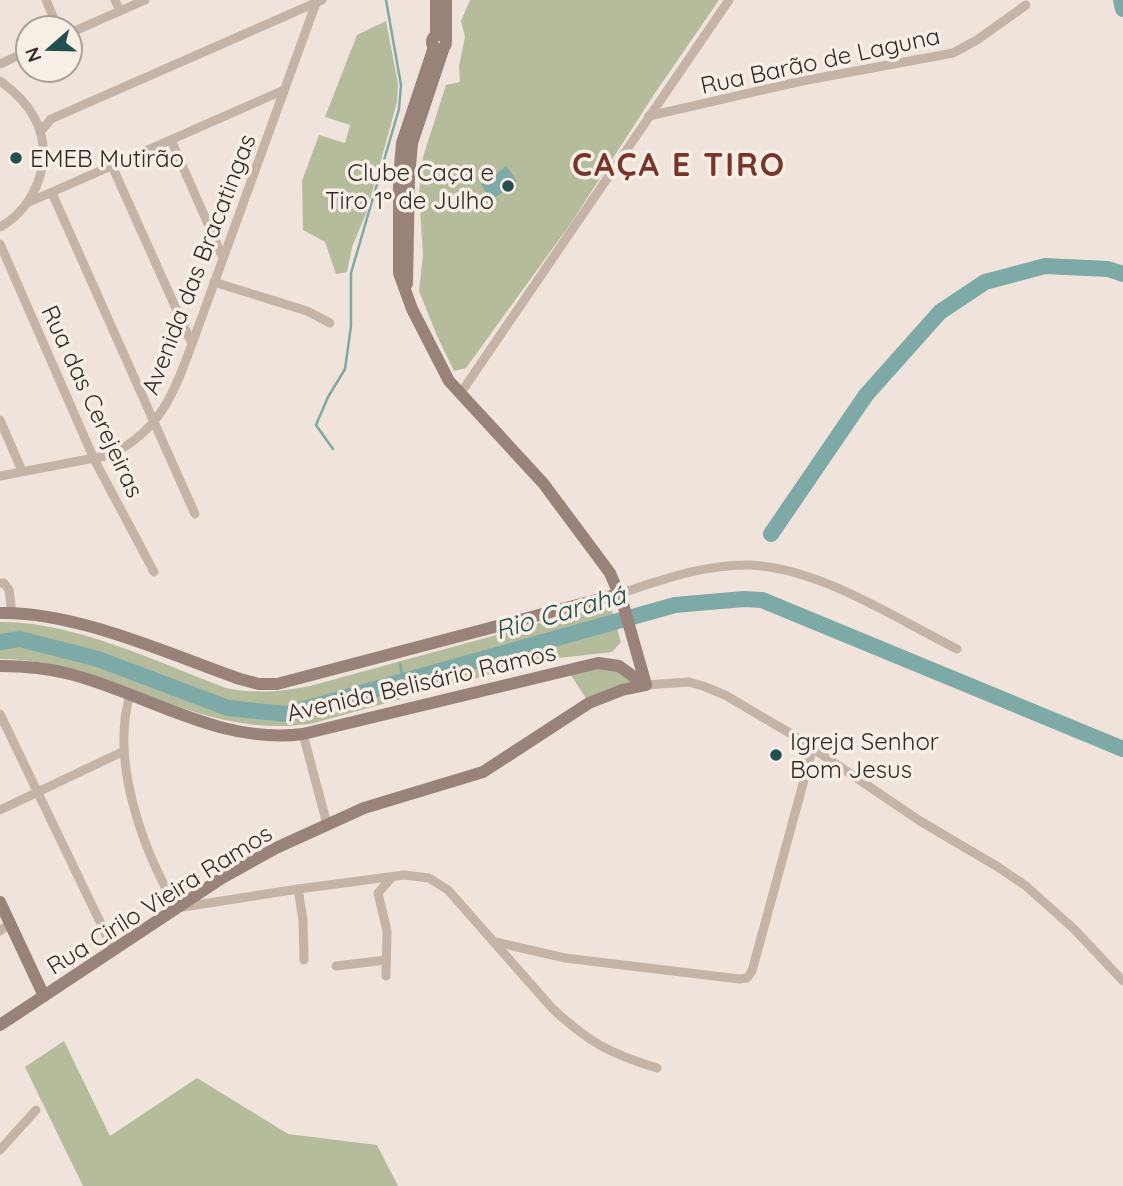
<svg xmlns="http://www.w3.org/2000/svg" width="1123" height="1186" font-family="Quicksand,sans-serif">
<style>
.green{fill:#b4bc9c}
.water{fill:#7da9a7}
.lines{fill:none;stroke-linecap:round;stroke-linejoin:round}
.stream{stroke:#7da9a7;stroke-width:2.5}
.river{stroke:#7da9a7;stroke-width:16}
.street{stroke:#c5b3a8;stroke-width:9}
.secondary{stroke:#98827a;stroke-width:12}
.poi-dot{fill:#21504f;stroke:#f7eee6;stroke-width:2.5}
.labels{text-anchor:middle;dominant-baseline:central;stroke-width:7;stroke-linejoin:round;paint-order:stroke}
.street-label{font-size:24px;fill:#332a27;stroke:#f7eee6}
.poi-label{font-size:24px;fill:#332a27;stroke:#f7eee6;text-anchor:start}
.water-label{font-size:26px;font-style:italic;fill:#21504f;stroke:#f7eee6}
.district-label{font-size:32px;font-weight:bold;letter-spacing:2px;fill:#793529;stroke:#f7eee6}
</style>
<rect width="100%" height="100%" fill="#efe3db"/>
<g class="green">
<path d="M 470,0 L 719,0 L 655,93 L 571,223 L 466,368 L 454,371 L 438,338 L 419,291 L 423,255 L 419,193 L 423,157 L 446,85 L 460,82 L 459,66 L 465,37 L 461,21 Z"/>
<path d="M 386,21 L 398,84 L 397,102 L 367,211 L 352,247 L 347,272 L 336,274 L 325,242 L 303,230 L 302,181 L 319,135 L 345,143 L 350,125 L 325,117 L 357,35 Z"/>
<path d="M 606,605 L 611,607 L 621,642 L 612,652 L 559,658 L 520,666 L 314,723 C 201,743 111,660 0,659 L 0,622 C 73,621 157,662 226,688 C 256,694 280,692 310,686 Z"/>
<path d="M 610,664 L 646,685 L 589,703 L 567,669 Z"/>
<path d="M 64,1041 L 110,1136 L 197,1078 L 288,1134 L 377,1145 L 398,1186 L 83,1186 L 25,1067 Z"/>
</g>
<path class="water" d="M 506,166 L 517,181 L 492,200 L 481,185 Z"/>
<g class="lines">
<g class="stream">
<path d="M 333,449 L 316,425 L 328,397 L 345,369 L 351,326 L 351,273 L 399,109 L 401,85 L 386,0"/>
<path d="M 400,664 L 404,683"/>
</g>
<g class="river">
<path d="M 1121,0 L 1123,9"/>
<path d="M 771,534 L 866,395 L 940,312 L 985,282 L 1045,266 L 1108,269 L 1123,274"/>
<path d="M 0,642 L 20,639 L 98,659 L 228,708 L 286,714 L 675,605 L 744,599 L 762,600 L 1123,749"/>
</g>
<g class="street">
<path d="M 46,0 L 58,28"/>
<path d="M 115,0 L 120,11"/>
<path d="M 70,33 L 145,0"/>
<path d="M 0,64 L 28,51"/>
<path d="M 0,81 C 14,91 26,102 34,117 C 56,155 37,207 0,227"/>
<path d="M 649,116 L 802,81 L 953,53 L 977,40 L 1026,5"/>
<path d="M 40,132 L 51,119 L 322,0"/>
<path d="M 171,140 L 223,258"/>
<path d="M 112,166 L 192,344"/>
<path d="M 52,193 L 195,514"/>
<path d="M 27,203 L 284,90"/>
<path d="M 0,244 L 94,459 L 154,572"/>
<path d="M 214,282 L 307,311 L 330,323"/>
<path d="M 460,394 L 729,0"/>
<path d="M 0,420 L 22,471"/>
<path d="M 0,476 L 110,455 C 160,431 174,393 192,344 L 316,3 L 315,0"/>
<path d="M 0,583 L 4,583 L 9,590 L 12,613"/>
<path d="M 619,594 C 661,580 705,564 750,565 C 820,568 895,618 957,649"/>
<path d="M 646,685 L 689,682 L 703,686 L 725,695 L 793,735 L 920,821 L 998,867 L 1026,886 L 1074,929 L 1123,981"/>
<path d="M 130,695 C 110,761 143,851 177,908 L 298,889 L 404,875 L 429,878 L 448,890 L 552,1008 C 587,1041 610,1054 657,1068"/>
<path d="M 0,714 L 114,951"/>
<path d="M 303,734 L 327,824"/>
<path d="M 0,810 L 124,751"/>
<path d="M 298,889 L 303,920 L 304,960"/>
<path d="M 0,931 L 10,923"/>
<path d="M 496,942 L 565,958 L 739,979 L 747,978 L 752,971 L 813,747"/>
<path d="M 336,966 L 386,960"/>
<path d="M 386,976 L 387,931 L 378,893 L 392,877"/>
<path d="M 0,1150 L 36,1110"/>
</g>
<g class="secondary">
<path d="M 436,0 L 436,36"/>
<circle cx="439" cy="42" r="7"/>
<path d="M 446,40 L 446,0"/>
<path d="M 407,284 L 409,178 L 412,143 L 444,47"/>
<path d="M 0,613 C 75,611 169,654 240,679 L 259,684 L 277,684 L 619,594"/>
<path d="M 0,666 C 24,666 47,668 70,674 C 147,694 220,745 303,734 L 598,663 L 619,666 L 645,685"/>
<path d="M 0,902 L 44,996"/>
<path d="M 0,1025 L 222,878 L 276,848 L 364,808 L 483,772 L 589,703 L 622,690 L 646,685 L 623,604 L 610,573 L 543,483 L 449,381 L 412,309 L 399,273 L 399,178 L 402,143 L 434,47"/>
</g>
</g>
<g class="poi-dot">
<circle cx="16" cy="158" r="7"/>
<circle cx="508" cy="186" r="7"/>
<circle cx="776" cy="755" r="7"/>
</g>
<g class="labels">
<g class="street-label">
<text transform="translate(820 60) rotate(-12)">Rua Barão de Laguna</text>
<text transform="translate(198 264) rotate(-69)">Avenida das Bracatingas</text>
<text transform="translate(93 401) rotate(65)">Rua das Cerejeiras</text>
<text transform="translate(421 682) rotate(-13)">Avenida Belisário Ramos</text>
<text transform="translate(159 899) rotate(-32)">Rua Cirilo Vieira Ramos</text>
</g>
<g class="poi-label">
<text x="30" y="158">EMEB Mutirão</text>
<text x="494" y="172" text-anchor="end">Clube Caça e<tspan x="494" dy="28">Tiro 1º de Julho</tspan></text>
<text x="790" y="741">Igreja Senhor<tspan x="790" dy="28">Bom Jesus</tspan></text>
</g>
<g class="water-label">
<text transform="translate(560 612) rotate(-16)">Rio Carahá</text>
</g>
<g class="district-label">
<text x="679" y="164">CAÇA E TIRO</text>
</g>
</g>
<g transform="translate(49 49) rotate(250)"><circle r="33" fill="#f7eee6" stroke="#a9a09a" stroke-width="2"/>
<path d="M0-5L12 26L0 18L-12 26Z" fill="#21504f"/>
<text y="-10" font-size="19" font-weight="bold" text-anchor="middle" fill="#332a27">N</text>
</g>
</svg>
